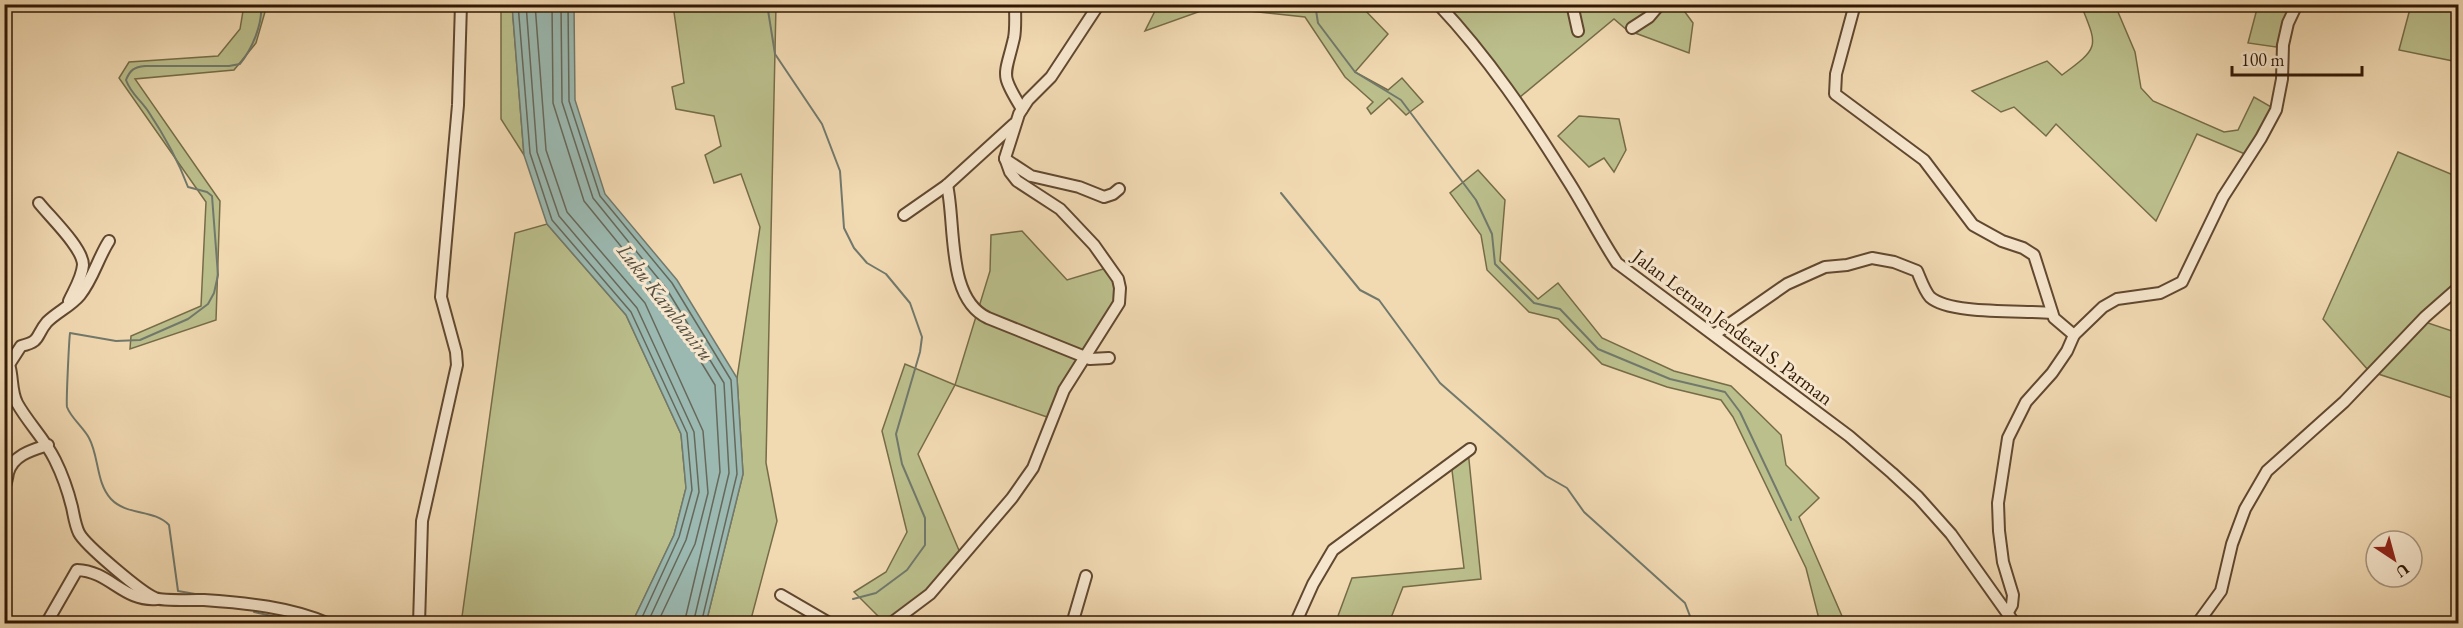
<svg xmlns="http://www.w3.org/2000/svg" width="2463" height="628" font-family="'EB Garamond',serif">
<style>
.green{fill:#bbbf8c;stroke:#766c48;stroke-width:1.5}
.water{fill:#9bb9b1;stroke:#71796c;stroke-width:1.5}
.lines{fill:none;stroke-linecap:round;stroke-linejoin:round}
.shore{stroke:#66685a;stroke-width:1.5}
.stream{stroke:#71796c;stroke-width:2}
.minor-casing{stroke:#614830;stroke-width:14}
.minor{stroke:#f6e6cd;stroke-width:10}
.labels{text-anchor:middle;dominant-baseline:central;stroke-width:6;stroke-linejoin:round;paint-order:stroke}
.street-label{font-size:20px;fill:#311804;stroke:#f6e6cd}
.water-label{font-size:21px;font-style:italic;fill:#565041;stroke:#f6e6cd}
</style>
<rect width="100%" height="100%" fill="#f1d9b2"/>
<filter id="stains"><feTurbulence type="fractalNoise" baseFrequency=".00333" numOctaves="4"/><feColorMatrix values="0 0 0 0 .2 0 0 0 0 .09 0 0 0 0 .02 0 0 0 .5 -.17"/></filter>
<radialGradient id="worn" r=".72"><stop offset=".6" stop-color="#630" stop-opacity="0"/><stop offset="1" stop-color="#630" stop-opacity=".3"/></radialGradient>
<g class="green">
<path d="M 1455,4 L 1690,4 L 1682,8 L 1693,23 L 1689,53 L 1627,30 L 1614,19 L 1514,102 L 1446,15 Z"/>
<path d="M 244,5 L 267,5 L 256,43 L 234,70 L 135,79 L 220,201 L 216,320 L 130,349 L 131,336 L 201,306 L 206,202 L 119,78 L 129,62 L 218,56 L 240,29 Z"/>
<path d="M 501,5 L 512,5 L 524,155 L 501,119 Z"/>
<path d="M 673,5 L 776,5 L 766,463 L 777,521 L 750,623 L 706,623 L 743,474 L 737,378 L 760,227 L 741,174 L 714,183 L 705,155 L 721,146 L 714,116 L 676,109 L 672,87 L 684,83 Z"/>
<path d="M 1158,5 L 1360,5 L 1388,34 L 1355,72 L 1388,90 L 1402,78 L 1423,102 L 1406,115 L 1389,98 L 1371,114 L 1367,108 L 1373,102 L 1345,77 L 1305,17 L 1212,7 L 1145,31 Z"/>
<path d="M 2081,5 L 2115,5 L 2135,52 L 2141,88 L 2153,101 L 2224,132 L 2238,130 L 2254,97 L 2273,108 L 2245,154 L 2197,134 L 2156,221 L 2056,124 L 2046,136 L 2014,107 L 2001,112 L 1972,91 L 2047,61 L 2062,75 C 2100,47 2098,47 2081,5 Z"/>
<path d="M 2258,5 L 2292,5 L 2276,47 L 2248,43 Z"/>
<path d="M 2411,5 L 2458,5 L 2458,62 L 2399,50 Z"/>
<path d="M 1579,116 L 1619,119 L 1626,150 L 1614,172 L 1604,158 L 1589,167 L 1558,136 Z"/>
<path d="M 2398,152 L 2458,177 L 2458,286 L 2419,320 L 2458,333 L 2458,400 L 2369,371 L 2323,319 Z"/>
<path d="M 1478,170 L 1505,200 L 1500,261 L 1538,299 L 1558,283 L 1602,338 L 1674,371 L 1731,386 L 1781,435 L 1786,465 L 1819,498 L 1799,517 L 1845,623 L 1820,623 L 1806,568 L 1733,417 L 1721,400 L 1667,387 L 1602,364 L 1558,319 L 1529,312 L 1487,270 L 1481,235 L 1450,193 Z"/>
<path d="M 547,224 L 626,315 L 681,434 L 686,488 L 674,535 L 632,623 L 461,624 L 515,233 Z"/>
<path d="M 1022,231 L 1067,280 L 1110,267 L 1116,277 L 1116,304 L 1050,418 L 955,385 L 918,454 L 961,555 L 928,592 L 885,623 L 854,592 L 886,572 L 907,532 L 882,431 L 905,364 L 955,385 L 990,271 L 991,235 Z"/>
<path d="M 1468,450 L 1481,579 L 1403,587 L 1389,623 L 1335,624 L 1352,578 L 1464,568 L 1451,462 Z"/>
</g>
<path class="water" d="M 512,5 L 574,5 L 575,100 L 605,194 L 677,280 L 737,378 L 743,474 L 706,623 L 632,623 L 674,535 L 686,488 L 681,434 L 626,315 L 547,224 L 524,155 Z"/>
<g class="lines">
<g class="shore">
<path d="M 518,4 L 530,153 L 552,220 L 631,312 L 687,433 L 692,490 L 679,537 L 639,624"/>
<path d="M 526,4 L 537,152 L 559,216 L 637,308 L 694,432 L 699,492 L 686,540 L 647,624"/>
<path d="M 535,4 L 546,150 L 567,212 L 645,303 L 703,431 L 708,493 L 695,544 L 657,624"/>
<path d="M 552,4 L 553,103 L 584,201 L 659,293 L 715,385 L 720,472 L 684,624"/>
<path d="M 561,4 L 562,102 L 593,198 L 666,288 L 724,383 L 729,473 L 693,624"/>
<path d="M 568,4 L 569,101 L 600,196 L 672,283 L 731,380 L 737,474 L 701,624"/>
</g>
<g class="stream">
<path d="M 767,4 L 775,54 L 822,124 L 840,171 L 844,228 L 854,248 L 867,263 L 886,274 L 910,303 L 922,337 L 920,352 L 896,434 L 902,464 L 925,518 L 925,545 L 907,570 L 876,593 L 853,599"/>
<path d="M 1315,4 L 1318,23 L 1355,72 L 1401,100 L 1476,200 L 1492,234 L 1495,264 L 1534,303 L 1560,309 L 1598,349 L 1670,379 L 1725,392 L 1740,412 L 1791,520"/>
<path d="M 1281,193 L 1360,290 L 1379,300 L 1440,383 L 1546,476 L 1567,488 L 1584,512 L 1685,603 L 1693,624"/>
<path d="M 201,595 L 178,591 L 169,525 C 154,509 127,516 111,499 C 96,483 99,456 89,438 C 83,427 71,418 67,407 C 66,403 69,341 70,333 L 116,341 L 140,340 L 188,319 L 208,304 L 214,293 L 218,275 L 212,196 L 207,192 L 188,187 C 178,160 164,135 148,111 C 140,99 131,94 126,80 C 130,70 134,67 145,66 L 229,66 L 240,64 C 252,49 263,24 261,4"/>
<path d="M 255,609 L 254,612 L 307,624"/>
</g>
<g class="minor-casing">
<g id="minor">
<path d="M 1015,4 C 1015,15 1016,28 1014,38 C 1005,77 999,72 1022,109"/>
<path d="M 1438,4 C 1488,57 1529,118 1567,179 C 1585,207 1599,236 1617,263 L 1849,436 L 1892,473 L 1918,497 L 1951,534 L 2015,624"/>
<path d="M 1572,4 L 1578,31"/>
<path d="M 1855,4 L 1836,74 L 1835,94 L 1924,160 L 1973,225 L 2002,241 L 2023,248 L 2034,255 L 2054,318 L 2074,335 L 2067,351 L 2052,373 L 2026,402 L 2008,438 L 1998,503 L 1999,531 L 2003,562 L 2013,595 L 2012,605 L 2008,612"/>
<path d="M 1632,28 L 1649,17 L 1660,4"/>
<path d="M 1005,159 L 1031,176 L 1079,187 L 1104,197 L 1113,194 L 1119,189"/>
<path d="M 947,185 C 956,225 946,299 988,318 L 1090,359 L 1109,358"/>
<path d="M 39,203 C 50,217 83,248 83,265 C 82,278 74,290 69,301"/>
<path d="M 904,215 L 947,185 L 1014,124"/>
<path d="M 1715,334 L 1787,284 L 1825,267 L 1847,265 L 1872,258 L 1894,262 L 1917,271 C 1921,280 1924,290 1930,297 C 1950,315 2023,310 2052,313"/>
<path d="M 2074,335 L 2103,307 L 2117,299 L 2160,293 L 2182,282 L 2223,197 L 2261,138 L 2276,110 L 2282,79 L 2283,45 L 2288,23 L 2297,4"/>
<path d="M 4,356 C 15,369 9,387 17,403 C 28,423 45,439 55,460 C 62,474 68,491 72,507 C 74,516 75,525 79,533 C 85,545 142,593 155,598 C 162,601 194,600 204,600 C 247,603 290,607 329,624"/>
<path d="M 10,363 L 21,346 C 42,341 35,336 47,322 C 57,312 71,306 80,295 C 93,279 98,258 109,241"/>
<path d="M 4,488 C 7,482 7,478 8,473 C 13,455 32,450 48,445"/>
<path d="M 781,595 L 831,624"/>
<path d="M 46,624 L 77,570 C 110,571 123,602 157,599"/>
<path d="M 419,624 L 422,521 L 457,365 L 456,352 L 441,297 L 458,105 L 461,4"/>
<path d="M 890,624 L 930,594 L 1012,498 L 1033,468 L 1064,390 L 1119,303 L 1120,288 L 1118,279 L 1094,245 L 1060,209 L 1017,181 L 1010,172 L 1005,158 L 1019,114 L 1028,100 L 1051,77 L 1099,4"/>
<path d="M 1072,624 L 1086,576"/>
<path d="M 1295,624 L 1313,584 L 1333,550 L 1470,449"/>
<path d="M 2197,624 L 2221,591 L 2232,544 L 2245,509 L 2267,471 L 2344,402 L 2425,317 L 2458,288"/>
</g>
</g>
<use href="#minor" class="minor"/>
</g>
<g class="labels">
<g class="street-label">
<text transform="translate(1733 327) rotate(37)">Jalan Letnan Jenderal S. Parman</text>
</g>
<g class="water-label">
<text transform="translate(666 302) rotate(52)">Luku Kambaniru</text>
</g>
</g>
<rect width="2463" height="628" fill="none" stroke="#f1d9b2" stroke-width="24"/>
<rect x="6" y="6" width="2451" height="616" fill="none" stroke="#311804" stroke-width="3"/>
<rect x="12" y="12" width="2439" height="604" fill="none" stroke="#311804" stroke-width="1.5"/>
<g transform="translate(2394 559) rotate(144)"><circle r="28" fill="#f6e6cd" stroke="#a7947d" stroke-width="1.5"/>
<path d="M0-4.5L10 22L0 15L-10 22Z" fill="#8f2418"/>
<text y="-9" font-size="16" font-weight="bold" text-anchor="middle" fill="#311804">U</text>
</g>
<path d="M2232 66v9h130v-9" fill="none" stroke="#311804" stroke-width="3"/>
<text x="2241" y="66" font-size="18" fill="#311804" stroke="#f6e6cd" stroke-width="4.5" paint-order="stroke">100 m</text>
<rect width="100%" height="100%" filter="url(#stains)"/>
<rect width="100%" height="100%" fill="url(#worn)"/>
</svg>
